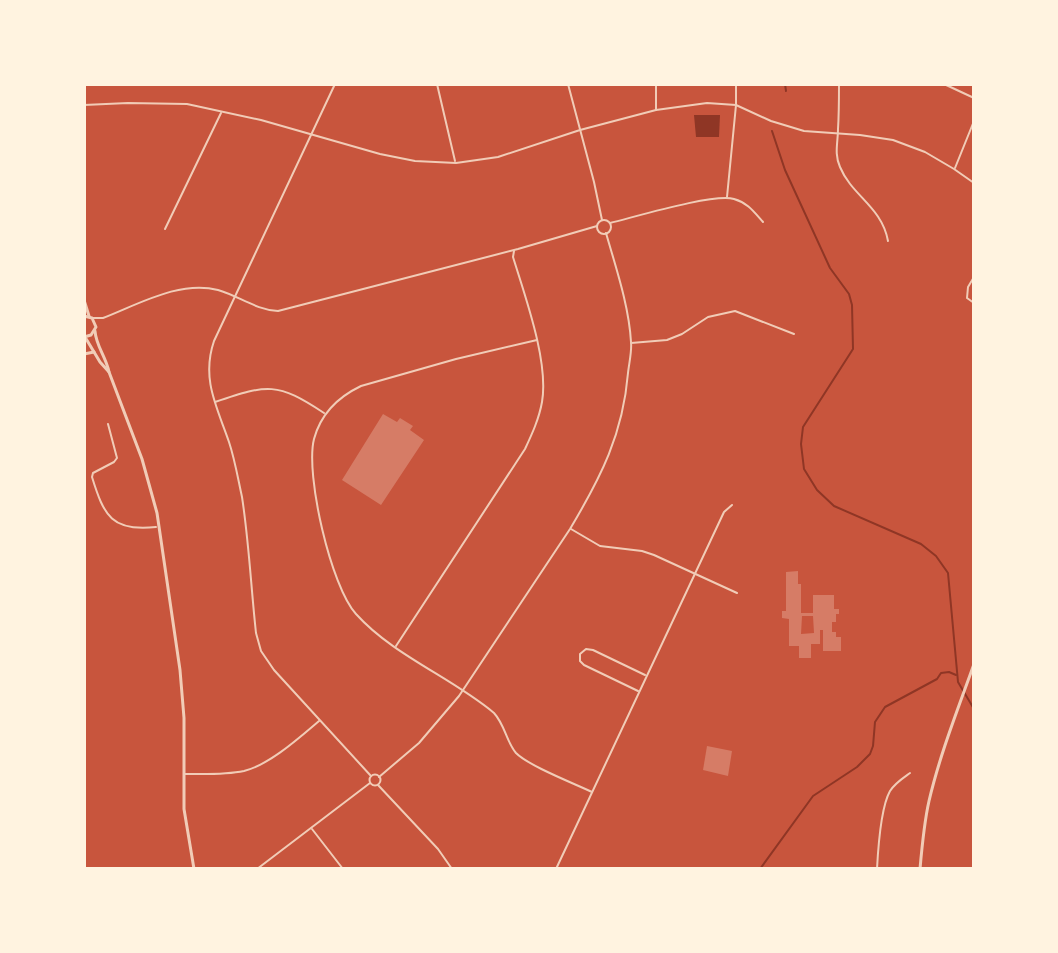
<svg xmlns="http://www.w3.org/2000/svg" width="1058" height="953" font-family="'Nunito Sans',sans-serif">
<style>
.water{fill:#8f3625}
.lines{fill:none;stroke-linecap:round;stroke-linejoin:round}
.stream{stroke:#8f3625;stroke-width:2}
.building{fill:#d67c66;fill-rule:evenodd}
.minor{stroke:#f1ccb7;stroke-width:2}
.tertiary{stroke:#f1ccb7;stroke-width:3}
</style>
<rect width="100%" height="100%" fill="#c8553d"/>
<path class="water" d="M 694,115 L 720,115 L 719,137 L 696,137 Z"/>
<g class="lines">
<g class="stream">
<path d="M 785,84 L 786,91"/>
<path d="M 772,131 L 785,170 L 830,268 L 849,294 L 852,305 L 853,349 L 803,427 L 801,444 L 804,469 L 817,490 L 834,506 L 921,544 L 936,556 L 948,573 L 958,682 L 974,709"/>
<path d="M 974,794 L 974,817"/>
<path d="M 760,869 L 813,796 L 857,767 L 870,754 L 873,746 L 875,722 L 885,707 L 937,679 L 941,673 L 949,672 L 956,675"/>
</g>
</g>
<g class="building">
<path d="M 383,414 L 397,422 L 400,418 L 413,426 L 410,430 L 424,440 L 381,505 L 342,480 Z"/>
<path d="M 798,571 L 798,584 L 801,584 L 801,613 L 813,613 L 813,595 L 834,595 L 834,609 L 839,609 L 839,614 L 836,614 L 836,622 L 832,622 L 832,632 L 836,632 L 836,637 L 841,637 L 841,651 L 823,651 L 823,630 L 820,630 L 820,644 L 811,644 L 811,658 L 799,658 L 799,646 L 789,646 L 789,619 L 782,618 L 782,611 L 786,611 L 786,572 ZM 802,616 L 813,616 L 814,633 L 801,634 Z"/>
<path d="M 707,746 L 732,751 L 728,776 L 703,770 Z"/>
</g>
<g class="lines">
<g class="minor">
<path d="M 335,84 L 214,341 C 201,379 217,407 229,442 C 235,460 238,479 242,497 C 249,542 251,588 256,633 L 261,651 L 274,670 L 371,776"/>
<path d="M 437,84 L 455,161"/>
<path d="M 568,84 L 594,182 L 602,220"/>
<path d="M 656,84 L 656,110"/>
<path d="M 839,84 C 839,99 839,114 838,129 C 838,142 834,154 840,167 C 852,196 882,207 888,241"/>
<path d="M 944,84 L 974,98"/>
<path d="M 84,105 L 128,103 L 187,104 L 261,120 L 380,154 L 415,161 L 456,163 L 498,157 L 580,130 L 656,110 L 707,103 L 736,105 L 771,121 L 804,131 L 860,135 L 893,140 L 925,152 L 954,169 L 974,183"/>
<path d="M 955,168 L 974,121"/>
<path d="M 727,197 L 736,105 L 736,84"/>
<circle cx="604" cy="227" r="7"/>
<path d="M 610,223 C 635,217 714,193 734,199 C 748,203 754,212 763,222"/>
<path d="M 165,229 L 221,113"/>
<path d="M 974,277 L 968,287 L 967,298 L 974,303"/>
<path d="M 92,318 L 103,318 C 139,304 180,280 218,290 C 239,296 256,310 278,311 L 518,249 L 597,226"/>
<path d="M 537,340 L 456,359 L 361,386 C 338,397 321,413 314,439 C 305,474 331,587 356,614 C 394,656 451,677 494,713 C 505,725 506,741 516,753 C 529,766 573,783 592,792"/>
<path d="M 631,343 L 667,340 L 682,334 L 708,317 L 735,311 L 794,334"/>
<path d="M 215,402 C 268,384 277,382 324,413"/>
<path d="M 108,424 L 117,458 L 114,462 L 93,473 L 92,477 C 104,516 112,532 156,527"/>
<path d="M 571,529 L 600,546 L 642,551 L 654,555 L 737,593"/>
<path d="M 396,646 L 525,449 C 532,434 539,419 542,402 C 549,362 525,296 513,257 L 514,251"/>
<path d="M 638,691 L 584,665 L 580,661 L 580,654 L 586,649 L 593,650 L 645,675"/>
<path d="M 185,774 C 204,774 225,775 244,771 C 269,765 299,738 319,721"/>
<circle cx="375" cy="780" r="5.5"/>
<path d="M 379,777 L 419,743 L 459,696 L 570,529 C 601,477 623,434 628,373 C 629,363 632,352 631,342 C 629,306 616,268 606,233"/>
<path d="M 378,785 L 438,849 L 452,869"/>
<path d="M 312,829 L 343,869"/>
<path d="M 257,869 L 370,783"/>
<path d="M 556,869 L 724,512 L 732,505"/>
<path d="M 877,869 C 878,850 881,807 890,791 C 895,783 903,778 910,773"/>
</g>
<g class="tertiary">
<path d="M 84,300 L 89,316"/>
<path d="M 84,316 L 92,318 L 96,327 L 91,335 L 84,337"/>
<path d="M 95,331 C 96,346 106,357 109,372 L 142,459 L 157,513 L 180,670 L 184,718 L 184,809 L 194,869"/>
<path d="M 85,337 L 100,362 L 109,372"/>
<path d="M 84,354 L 94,352"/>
<path d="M 920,869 C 922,846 924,823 929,801 C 940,754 958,709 974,664"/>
</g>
</g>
<rect width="1058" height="953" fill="none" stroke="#fff3e0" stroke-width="172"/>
</svg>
